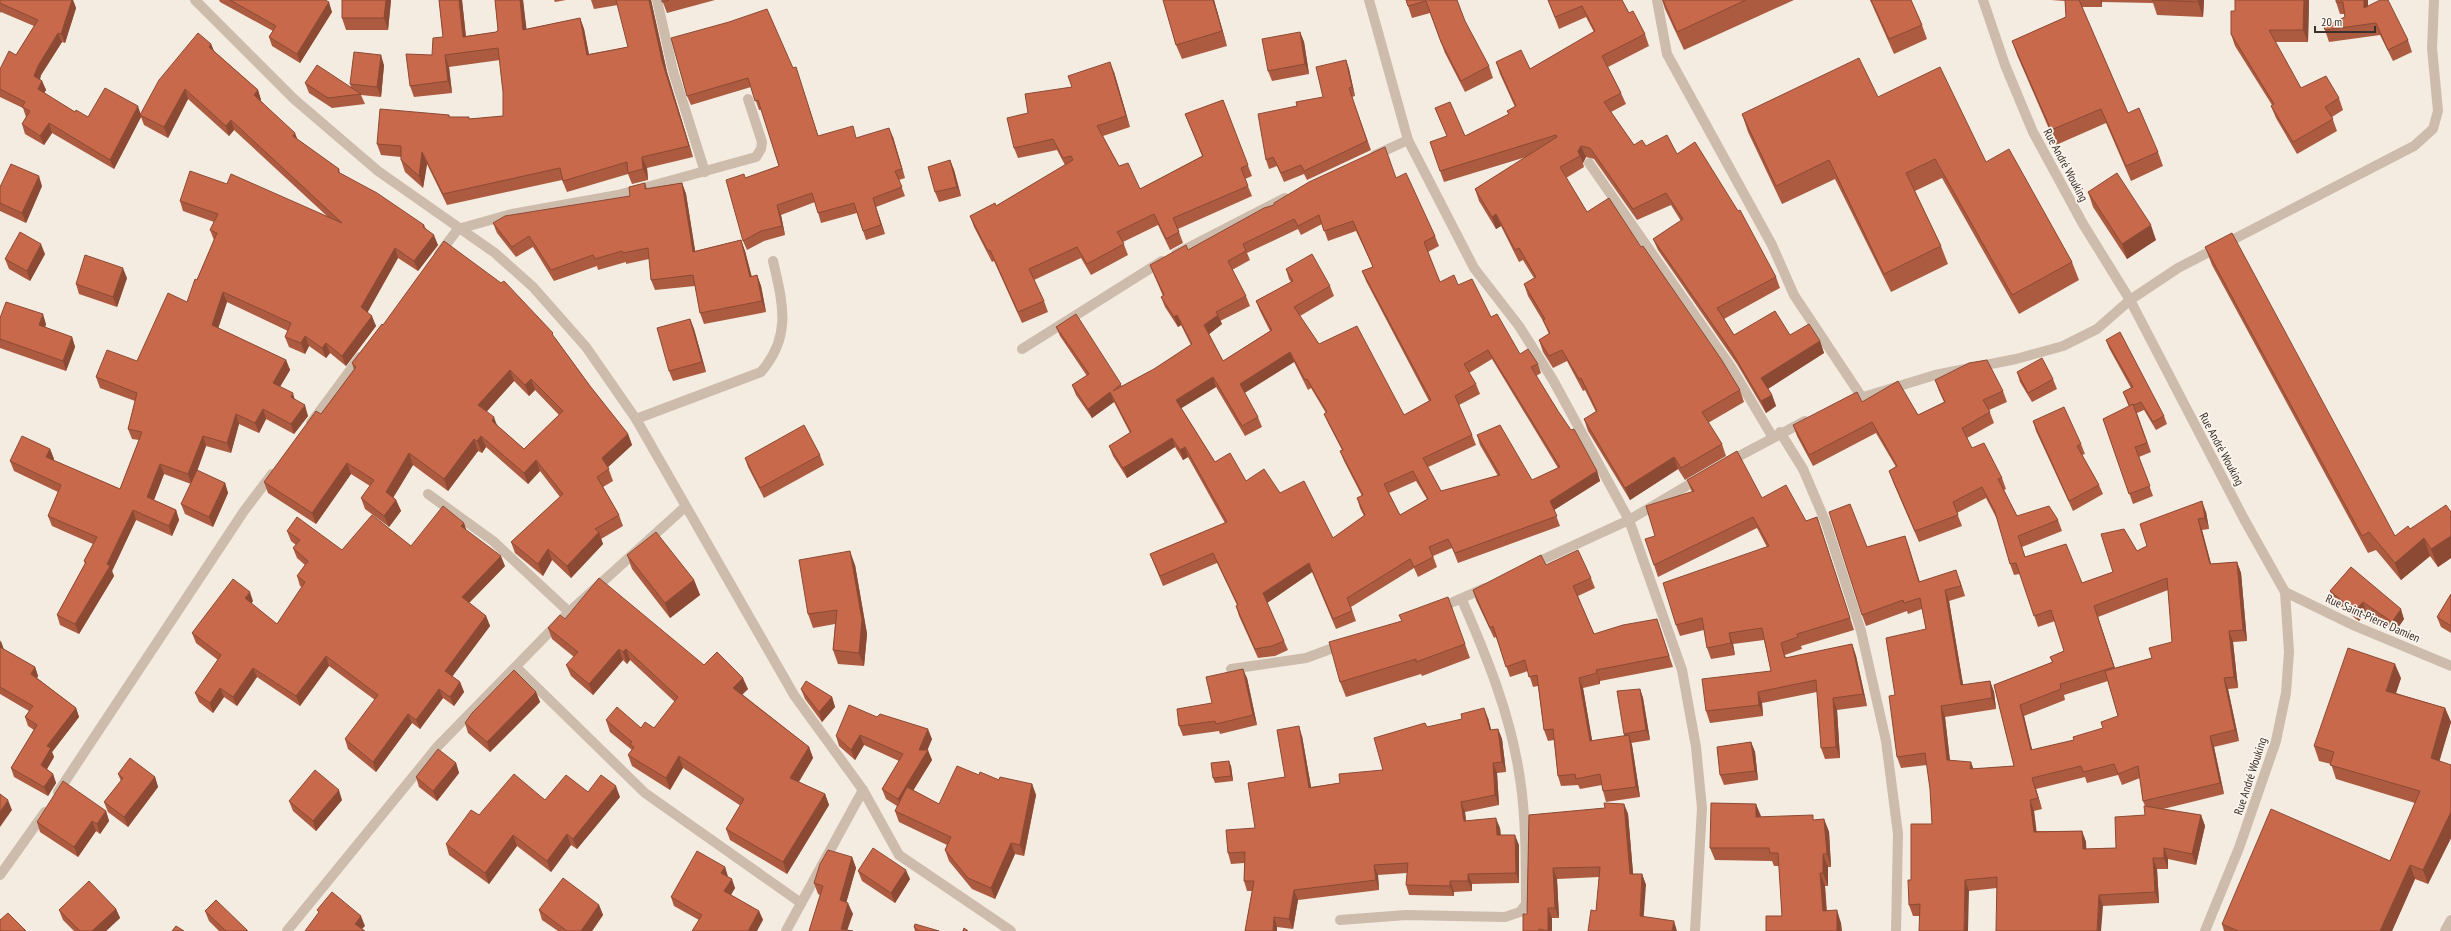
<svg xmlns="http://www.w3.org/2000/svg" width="2451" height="931" font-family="'PT Sans Narrow',sans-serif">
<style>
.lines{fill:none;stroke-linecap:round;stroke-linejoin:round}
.minor{stroke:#cdbbac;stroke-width:10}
.wall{fill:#ac5a40;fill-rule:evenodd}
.shaded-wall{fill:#8c4a34}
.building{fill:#c8694b;stroke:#8c4a34;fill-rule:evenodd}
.labels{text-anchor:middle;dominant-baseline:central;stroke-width:3.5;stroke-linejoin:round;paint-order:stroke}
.street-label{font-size:12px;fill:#3b302b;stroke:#fbf5ee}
</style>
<rect width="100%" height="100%" fill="#f4ebe1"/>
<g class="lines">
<g class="minor">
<path d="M 195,0 L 294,99 L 378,171 L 495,253 L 533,287 L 586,347 L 636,419 L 794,695 L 863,790 L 899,855 L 1011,931"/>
<path d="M 657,0 L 673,71 L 705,172"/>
<path d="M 1369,0 L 1408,140 L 1474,268 L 1519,326 L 1553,380 L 1629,520 L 1682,670 L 1696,747 L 1702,808 L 1695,931"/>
<path d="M 1657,0 L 1667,54 L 1772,245 L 1794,295 L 1861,396"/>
<path d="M 1983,0 L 2005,65 L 2033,132 L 2083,224 L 2130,300 L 2244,519 L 2285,592 L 2289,652 L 2286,693 L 2276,741 L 2239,848 L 2205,931"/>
<path d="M 1375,155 L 1408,140"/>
<path d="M 1589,163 L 1731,367 L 1772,436"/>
<path d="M 439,254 L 458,229 L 512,214 L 618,195 L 756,157 L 761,149 L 762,142 L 748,99"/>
<path d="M 1176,254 L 1285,198"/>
<path d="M 1022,349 L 1162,261"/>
<path d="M 1847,402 L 1935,375 L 2016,359 L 2063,346 L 2097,329 L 2130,300 L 2178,268 L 2414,146 L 2433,129 L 2438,111 L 2432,48 L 2434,0"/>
<path d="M 636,419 L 761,372 C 792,336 783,304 773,261"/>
<path d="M 311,423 L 360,357"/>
<path d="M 1780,432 L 1803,469 L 1826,523 L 1861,631 L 1886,741 L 1898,834 L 1896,931"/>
<path d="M 1728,462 L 1805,421"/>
<path d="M 428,494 L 493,541 L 569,612"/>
<path d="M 1531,565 L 1629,520 L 1700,478"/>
<path d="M 2285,592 L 2355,626 L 2451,666"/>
<path d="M 1437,609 L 1485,588"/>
<path d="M 516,667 L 645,793 L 801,903"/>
<path d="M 1231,669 L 1306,658 L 1344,644"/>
<path d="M 58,792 L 244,511 L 272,474"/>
<path d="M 0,875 L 45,812"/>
<path d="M 1340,920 L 1406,915 L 1505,917 L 1520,912 L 1526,904 C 1526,866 1526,816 1520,779 C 1511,716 1487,657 1462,600"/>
<path d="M 287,931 L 438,746 L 569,612 L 685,507"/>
<path d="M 786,931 L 863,790"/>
<path d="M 2445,931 L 2451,920"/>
</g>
</g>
<g class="wall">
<path d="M 0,0 L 73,0 L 76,8 L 65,43 L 62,42 L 41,75 L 40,79 L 42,81 L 46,90 L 44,93 L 75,112 L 88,117 L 141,113 L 211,44 L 214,51 L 258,90 L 261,100 L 261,101 L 298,140 L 339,169 L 340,173 L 424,225 L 426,229 L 438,245 L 418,271 L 398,258 L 367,312 L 376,326 L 346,366 L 330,353 L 326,358 L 309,346 L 305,354 L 289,347 L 285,337 L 288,331 L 227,302 L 218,328 L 286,360 L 290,370 L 280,387 L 295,400 L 308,416 L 294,434 L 266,419 L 259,433 L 239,424 L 231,453 L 206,446 L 197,471 L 225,483 L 228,493 L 213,527 L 185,514 L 181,504 L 191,484 L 164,474 L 154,500 L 176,510 L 179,520 L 172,536 L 136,520 L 112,571 L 114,576 L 79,634 L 60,625 L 57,615 L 85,564 L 84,561 L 93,544 L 52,526 L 48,516 L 58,492 L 14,471 L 10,461 L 50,449 L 54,459 L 53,460 L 120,489 L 139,440 L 132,439 L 128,429 L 135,401 L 100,388 L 96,377 L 137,361 L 187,302 L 214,240 L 210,230 L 214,222 L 183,211 L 180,201 L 227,184 L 328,217 L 234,130 L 229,136 L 188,99 L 168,138 L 144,125 L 141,117 L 114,169 L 52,133 L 44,145 L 25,134 L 22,124 L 26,117 L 23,108 L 0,97 L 0,69 L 16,55 L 34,26 L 1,12 L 0,13 Z"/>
<path d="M 219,0 L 325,0 L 332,12 L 300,63 L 272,46 L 269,37 L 273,31 L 220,2 Z"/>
<path d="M 342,0 L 391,0 L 388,30 L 346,30 L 342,18 Z"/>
<path d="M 439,0 L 462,0 L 466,36 L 496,32 L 498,30 L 495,0 L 523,0 L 526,29 L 580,18 L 584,29 L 589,54 L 628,47 L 618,5 L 594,9 L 591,0 L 651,0 L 667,72 L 693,157 L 647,168 L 648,180 L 632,184 L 628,174 L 567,192 L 562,180 L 447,205 L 427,164 L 423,188 L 405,172 L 401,160 L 401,157 L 381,155 L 377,144 L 449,115 L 450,117 L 469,119 L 503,116 L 503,92 L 500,60 L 449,67 L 452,93 L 414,97 L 410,86 L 432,55 L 443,37 Z"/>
<path d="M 554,0 L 566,0 L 555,2 Z"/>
<path d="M 662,0 L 715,0 L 667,13 Z"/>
<path d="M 1163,0 L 1214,0 L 1227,46 L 1182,59 L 1176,45 Z"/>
<path d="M 1406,0 L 1457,0 L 1465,22 L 1489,66 L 1493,78 L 1465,92 L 1445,53 L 1430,13 L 1412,18 Z"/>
<path d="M 1548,0 L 1622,0 L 1629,13 L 1645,34 L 1649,46 L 1608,67 L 1621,93 L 1626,104 L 1611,112 L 1634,145 L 1646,146 L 1677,154 L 1776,277 L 1780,288 L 1724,319 L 1734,335 L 1790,335 L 1820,341 L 1824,353 L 1768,389 L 1772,395 L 1776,406 L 1766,413 L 1737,364 L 1658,250 L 1653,239 L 1681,221 L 1671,205 L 1637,220 L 1594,159 L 1586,157 L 1583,163 L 1584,167 L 1566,178 L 1587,212 L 1641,247 L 1740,390 L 1744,402 L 1708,423 L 1722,444 L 1726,456 L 1685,480 L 1678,469 L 1630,500 L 1588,431 L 1584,419 L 1596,412 L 1585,390 L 1583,391 L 1567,361 L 1553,368 L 1543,352 L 1539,340 L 1549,334 L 1543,321 L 1528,296 L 1524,284 L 1534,278 L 1523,260 L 1519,262 L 1501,226 L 1496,229 L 1479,201 L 1475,189 L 1526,157 L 1444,182 L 1440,171 L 1447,136 L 1435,108 L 1465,136 L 1509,114 L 1507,111 L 1515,107 L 1500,74 L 1496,62 L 1530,69 L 1594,32 L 1586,17 L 1559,29 Z"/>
<path d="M 1662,0 L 1794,0 L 1684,50 L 1665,9 Z"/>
<path d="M 1870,0 L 1911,0 L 1922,25 L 1927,39 L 1894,54 Z"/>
<path d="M 2051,0 L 2204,0 L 2203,17 L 2157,15 L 2153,3 L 2102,2 L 2102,7 L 2082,7 L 2128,113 L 2158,152 L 2163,166 L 2131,181 L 2106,123 L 2056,145 L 2017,55 L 2012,41 L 2066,17 L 2065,1 Z"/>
<path d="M 2235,0 L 2309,0 L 2308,42 L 2275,42 L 2301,88 L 2339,98 L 2343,110 L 2332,117 L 2337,131 L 2297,154 L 2276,118 L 2271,106 L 2272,105 L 2235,46 L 2231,34 L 2235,11 Z"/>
<path d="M 2368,0 L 2368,6 L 2408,40 L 2412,52 L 2393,61 L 2380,35 L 2329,42 L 2324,27 L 2345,17 L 2344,14 L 2340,14 L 2336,2 Z"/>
<path d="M 1300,32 L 1304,42 L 1309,74 L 1272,81 L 1268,71 Z"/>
<path d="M 671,38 L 793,68 L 796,67 L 818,136 L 857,138 L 893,137 L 905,178 L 899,180 L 905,196 L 876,207 L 885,234 L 866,240 L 857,213 L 821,223 L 815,202 L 781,215 L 785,235 L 764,241 L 747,250 L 743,241 L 746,178 L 779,166 L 761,110 L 759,110 L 751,87 L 691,105 L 687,96 Z"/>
<path d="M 1346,60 L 1349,69 L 1355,96 L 1352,97 L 1371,150 L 1307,180 L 1304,174 L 1284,182 L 1277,166 L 1269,169 L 1266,160 L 1297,106 L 1323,97 Z"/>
<path d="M 384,65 L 381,97 L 361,95 L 365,104 L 332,108 L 309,93 L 305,83 L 351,87 L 350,84 Z"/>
<path d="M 1114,72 L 1130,127 L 1103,136 L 1119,166 L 1140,189 L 1202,156 L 1185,114 L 1223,100 L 1252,176 L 1245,179 L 1252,196 L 1178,229 L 1183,243 L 1170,250 L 1158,225 L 1123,242 L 1128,255 L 1091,275 L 1081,258 L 1034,280 L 1044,301 L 1048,312 L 1022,323 L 994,261 L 992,262 L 974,227 L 970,216 L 996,206 L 1065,165 L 1057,150 L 1018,158 L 1014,148 L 1028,113 L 1072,87 Z"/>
<path d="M 1878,97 L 1986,162 L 2072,262 L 2079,280 L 2019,314 L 1942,178 L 1915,191 L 1941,246 L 1948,264 L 1891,292 L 1835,179 L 1782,204 L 1748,132 L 1742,114 Z"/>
<path d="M 950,160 L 954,170 L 961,196 L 939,202 L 935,192 Z"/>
<path d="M 1396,178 L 1435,236 L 1439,246 L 1428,252 L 1440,282 L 1458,285 L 1491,317 L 1520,354 L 1538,364 L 1541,373 L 1536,376 L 1558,411 L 1597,471 L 1600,481 L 1554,510 L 1560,526 L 1458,563 L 1452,548 L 1433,556 L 1437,567 L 1418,577 L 1414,568 L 1351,607 L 1356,621 L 1336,629 L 1312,572 L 1267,603 L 1284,641 L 1288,650 L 1275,656 L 1258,658 L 1239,616 L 1236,606 L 1237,605 L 1217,563 L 1163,586 L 1150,554 L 1225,523 L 1188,457 L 1183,460 L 1175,447 L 1127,478 L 1113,456 L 1109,446 L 1130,433 L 1114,402 L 1092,418 L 1076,395 L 1072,385 L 1087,376 L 1060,336 L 1056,327 L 1122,386 L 1154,369 L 1191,345 L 1181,325 L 1178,327 L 1165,307 L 1161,297 L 1163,296 L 1154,275 L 1150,265 L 1188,250 ZM 1322,224 L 1328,241 L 1356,231 L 1373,267 L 1362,271 L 1366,281 L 1429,401 L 1404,415 L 1319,344 L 1300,316 L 1334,296 L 1330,286 L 1286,269 L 1289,279 L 1291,282 L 1256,301 L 1260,311 L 1270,331 L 1223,361 L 1209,334 L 1222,324 L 1220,321 L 1250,306 L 1246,296 L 1232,270 L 1250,260 L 1247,253 L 1298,229 L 1301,235 ZM 1492,359 L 1558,468 L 1532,480 L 1477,435 L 1480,445 L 1498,476 L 1441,491 L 1428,467 L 1476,445 L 1472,435 L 1459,405 L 1480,394 L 1476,384 L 1469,373 ZM 1294,362 L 1308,390 L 1311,388 L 1326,413 L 1324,414 L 1328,423 L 1342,450 L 1340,451 L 1344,461 L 1362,496 L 1357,498 L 1360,508 L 1364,516 L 1333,538 L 1280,493 L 1246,481 L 1215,462 L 1181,408 L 1216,387 L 1245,436 L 1262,427 L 1258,417 L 1244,393 ZM 1416,481 L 1427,499 L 1400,515 L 1389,493 Z"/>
<path d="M 645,183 L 647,189 L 682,183 L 686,194 L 695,251 L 741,240 L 745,251 L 752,277 L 757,275 L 761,286 L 766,312 L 704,324 L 700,313 L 695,286 L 655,290 L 651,280 L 649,259 L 626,264 L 626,262 L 598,270 L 597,266 L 554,281 L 533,247 L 516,257 L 497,233 L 493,223 L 630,196 Z"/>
<path d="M 42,186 L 26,223 L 0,211 L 0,187 Z"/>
<path d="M 2088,192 L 2156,240 L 2127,259 L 2093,207 Z"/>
<path d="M 2205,247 L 2395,536 L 2451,512 L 2451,558 L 2438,567 L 2430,556 L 2401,580 L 2376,550 L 2368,553 L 2212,265 Z"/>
<path d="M 45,254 L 30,281 L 9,269 L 5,259 Z"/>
<path d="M 127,278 L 117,307 L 79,294 L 76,284 Z"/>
<path d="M 0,318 L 46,324 L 45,327 L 72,337 L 75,347 L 66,371 L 0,348 Z"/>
<path d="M 690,319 L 694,329 L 706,372 L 673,381 L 669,371 Z"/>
<path d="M 383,325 L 556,339 L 590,386 L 628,434 L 632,445 L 608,467 L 613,481 L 603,487 L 619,515 L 623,526 L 601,539 L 603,544 L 571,578 L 552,560 L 543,576 L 515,553 L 511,542 L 560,497 L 540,471 L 528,484 L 486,447 L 482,453 L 478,451 L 448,491 L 413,465 L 393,497 L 396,500 L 401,511 L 389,527 L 365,509 L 361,498 L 370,486 L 351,474 L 316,524 L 268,493 L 264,482 L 321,414 L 354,370 L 352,363 ZM 514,381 L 529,396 L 535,390 L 559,415 L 524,449 L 498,426 L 486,411 Z"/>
<path d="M 2106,340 L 2164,416 L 2167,424 L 2156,430 L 2144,410 L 2137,413 L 2151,452 L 2139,457 L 2153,496 L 2133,504 L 2103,419 L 2129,407 L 2123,392 L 2131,388 L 2109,348 Z"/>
<path d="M 2017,372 L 2053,379 L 2057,389 L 2032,402 L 2020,382 Z"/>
<path d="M 1935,380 L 2003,391 L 2007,402 L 1989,410 L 1994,423 L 1967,438 L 1972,448 L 2002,478 L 2006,489 L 2004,490 L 2017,516 L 2058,520 L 2062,531 L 2022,547 L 2025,557 L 2082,583 L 2113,572 L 2137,551 L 2147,546 L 2206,512 L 2209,529 L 2202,530 L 2211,564 L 2237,562 L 2241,573 L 2247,641 L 2233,642 L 2238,688 L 2228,689 L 2239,741 L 2214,747 L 2224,794 L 2163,809 L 2201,815 L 2205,826 L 2196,865 L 2168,859 L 2168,869 L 2157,869 L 2159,903 L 2103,906 L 1997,888 L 1969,891 L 1920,916 L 1913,916 L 1909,905 L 1911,880 L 1932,824 L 1930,789 L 1927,765 L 1901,768 L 1897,757 L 1895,695 L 1926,629 L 1922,609 L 1908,614 L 1907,611 L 1866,626 L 1862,615 L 1867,547 L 1905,536 L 1919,581 L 1960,581 L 1965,596 L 1949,601 L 1963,685 L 1990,681 L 1994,692 L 1996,709 L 1945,717 L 1950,760 L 1973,769 L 2014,766 L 1994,685 L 2052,662 L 2050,657 L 2064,651 L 2055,621 L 2038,627 L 2020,574 L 2014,575 L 2010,564 L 1997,519 L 1986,498 L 1957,513 L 1962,526 L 1919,542 L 1893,482 L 1889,471 L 1896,467 L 1876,433 L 1813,466 L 1797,436 L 1793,425 L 1862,402 L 1918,415 L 1944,402 L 1939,391 ZM 2168,590 L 2172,642 L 2152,658 L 2115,668 L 2098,617 ZM 2108,681 L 2118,716 L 2103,728 L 2074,740 L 2032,750 L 2024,716 L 2065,700 L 2064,695 ZM 2118,775 L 2122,785 L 2140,778 L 2143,801 L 2145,806 L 2145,815 L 2116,848 L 2086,849 L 2086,842 L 2082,831 L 2036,831 L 2034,811 L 2042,809 L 2036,789 L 2085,777 L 2087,783 Z"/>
<path d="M 2033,421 L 2081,444 L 2085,454 L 2082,455 L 2099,485 L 2103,494 L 2073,511 L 2036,431 Z"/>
<path d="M 820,455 L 824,465 L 764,498 L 748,467 L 745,458 Z"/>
<path d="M 1687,480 L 1762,498 L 1806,521 L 1817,517 L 1854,630 L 1801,646 L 1802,649 L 1785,655 L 1786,658 L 1852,644 L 1856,656 L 1867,706 L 1837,710 L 1840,758 L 1825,759 L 1821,748 L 1817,692 L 1762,703 L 1763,716 L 1710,723 L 1706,711 L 1771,671 L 1764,640 L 1733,644 L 1735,655 L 1711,659 L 1707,648 L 1704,630 L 1680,636 L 1676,625 L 1767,547 L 1757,528 L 1658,577 L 1654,565 L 1655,536 L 1692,492 Z"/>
<path d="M 464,523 L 466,530 L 505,566 L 469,603 L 486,616 L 490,626 L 452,676 L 460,682 L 464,692 L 454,706 L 443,698 L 420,729 L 412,723 L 376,772 L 348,749 L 345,739 L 375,700 L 329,666 L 300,706 L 257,677 L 237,706 L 224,697 L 213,713 L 199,702 L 195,693 L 218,660 L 196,643 L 192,633 L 253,601 L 251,604 L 277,624 L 302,587 L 300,586 L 297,576 L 305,565 L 297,558 L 293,548 L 296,545 L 291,541 L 287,531 L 342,550 L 411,546 Z"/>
<path d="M 627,555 L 694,580 L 700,595 L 670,618 L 632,569 Z"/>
<path d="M 855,565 L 867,634 L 864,666 L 838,664 L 833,650 L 835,624 L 813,628 L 808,614 Z"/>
<path d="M 1546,565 L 1591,578 L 1595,588 L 1578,596 L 1594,634 L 1657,619 L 1673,667 L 1600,681 L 1600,684 L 1583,688 L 1592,741 L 1624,736 L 1624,734 L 1640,689 L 1643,698 L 1650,740 L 1631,743 L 1632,745 L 1640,797 L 1606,802 L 1603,791 L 1602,785 L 1580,789 L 1578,785 L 1561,786 L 1558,776 L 1554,740 L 1548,741 L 1544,730 L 1538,686 L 1533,687 L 1528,671 L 1510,677 L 1496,637 L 1494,638 L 1476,600 L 1473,590 Z"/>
<path d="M 2351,567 L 2404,619 L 2395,632 L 2366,612 L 2359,621 L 2356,619 L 2334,601 L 2330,591 Z"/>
<path d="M 2451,594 L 2451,633 L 2441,627 L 2437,617 Z"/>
<path d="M 565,619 L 704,665 L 748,689 L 742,694 L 809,747 L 813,758 L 799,782 L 825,794 L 829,805 L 787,874 L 730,840 L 726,829 L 741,806 L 683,768 L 670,790 L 632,766 L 628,755 L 632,750 L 610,732 L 606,720 L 641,728 L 654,728 L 675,702 L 630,660 L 627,664 L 623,660 L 593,695 L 571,676 L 566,665 L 574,657 L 552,639 L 548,628 Z"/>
<path d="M 1402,621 L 1465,644 L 1470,658 L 1422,676 L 1421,674 L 1346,697 L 1340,682 Z"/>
<path d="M 0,640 L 4,650 L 35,667 L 38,676 L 37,678 L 76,708 L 79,717 L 52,752 L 54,757 L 47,769 L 53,774 L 56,783 L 48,796 L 14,777 L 11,768 L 34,730 L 28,726 L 25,717 L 29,711 L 0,694 Z"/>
<path d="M 1247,678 L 1257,725 L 1220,734 L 1219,731 L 1183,736 L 1179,726 Z"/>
<path d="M 2401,678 L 2396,693 L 2445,708 L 2451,722 L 2439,761 L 2451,765 L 2451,838 L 2428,884 L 2415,879 L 2392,931 L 2224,931 L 2222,924 L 2390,861 L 2415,803 L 2336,779 L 2331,764 L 2319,761 L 2314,746 Z"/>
<path d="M 801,689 L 832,697 L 835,707 L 822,722 L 805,699 Z"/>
<path d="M 536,692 L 540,702 L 490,752 L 468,733 L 465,723 Z"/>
<path d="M 877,717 L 932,739 L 927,750 L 932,760 L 913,790 L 939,804 L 979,775 L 999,780 L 1032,784 L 1036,795 L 1024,856 L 1015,854 L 995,899 L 972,889 L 949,861 L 945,850 L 947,845 L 899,822 L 895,811 L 897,806 L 886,799 L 882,789 L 899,761 L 864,745 L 855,760 L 839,746 L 836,736 Z"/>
<path d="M 1488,718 L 1491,730 L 1498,729 L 1502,739 L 1506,772 L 1497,773 L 1499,805 L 1465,812 L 1466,821 L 1500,828 L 1501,835 L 1519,845 L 1519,883 L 1472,884 L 1472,891 L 1454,892 L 1454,896 L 1409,895 L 1406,885 L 1407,873 L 1378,875 L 1379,890 L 1298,900 L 1293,929 L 1277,927 L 1277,931 L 1245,931 L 1252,891 L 1247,891 L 1244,881 L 1244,863 L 1231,864 L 1228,853 L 1255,828 L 1285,777 L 1302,736 L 1311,787 L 1340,783 L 1383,770 L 1427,727 Z"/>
<path d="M 1751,742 L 1755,752 L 1758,780 L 1724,785 L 1720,775 Z"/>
<path d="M 456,763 L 459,773 L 437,801 L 419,787 L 416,777 Z"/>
<path d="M 1231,766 L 1233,781 L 1215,783 L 1213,778 Z"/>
<path d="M 118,774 L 155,777 L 158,787 L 128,827 L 108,812 L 104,802 L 121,781 Z"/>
<path d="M 588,792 L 620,797 L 577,849 L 571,845 L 551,872 L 517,846 L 489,884 L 449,855 L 446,844 L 479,815 L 545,800 Z"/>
<path d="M 342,800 L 316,831 L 293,811 L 289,801 Z"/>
<path d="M 1624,804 L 1628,814 L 1633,874 L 1642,874 L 1646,885 L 1596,911 L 1599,877 L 1557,879 L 1559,918 L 1552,918 L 1552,931 L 1523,931 L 1527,914 L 1529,815 L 1605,808 Z"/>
<path d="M 106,811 L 109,821 L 100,834 L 96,831 L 78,857 L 40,832 L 37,822 Z"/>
<path d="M 1761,816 L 1761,817 L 1815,820 L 1824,819 L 1829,832 L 1831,867 L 1828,867 L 1828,886 L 1825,886 L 1827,911 L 1841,923 L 1782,916 L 1779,866 L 1774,866 L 1772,861 L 1715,860 L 1710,848 Z"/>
<path d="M 852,857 L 856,868 L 846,902 L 853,914 L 809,931 L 820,895 L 818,894 L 814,883 Z"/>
<path d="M 725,867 L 728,877 L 735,888 L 731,895 L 759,911 L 763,920 L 699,920 L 674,906 L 671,897 Z"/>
<path d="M 858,871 L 910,879 L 895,903 L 862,881 Z"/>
<path d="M 599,905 L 603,915 L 592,931 L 558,931 L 542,920 L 539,910 Z"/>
<path d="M 116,909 L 120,918 L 106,931 L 74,931 L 63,920 L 59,910 Z"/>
<path d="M 205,911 L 248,931 L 219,931 L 209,921 Z"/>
<path d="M 914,927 L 939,931 L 915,931 Z"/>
</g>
<g class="shaded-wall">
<path d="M 72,0 L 73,0 L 76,8 L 65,43 L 61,34 Z"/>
<path d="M 386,0 L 391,0 L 388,30 L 384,18 Z"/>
<path d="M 459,0 L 462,0 L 467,48 L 463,37 Z"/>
<path d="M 520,0 L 523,0 L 528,41 L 523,30 Z"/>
<path d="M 649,0 L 651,0 L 667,72 L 693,157 L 689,146 L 662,61 Z"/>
<path d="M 1213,0 L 1214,0 L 1227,46 L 1222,31 Z"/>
<path d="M 2100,0 L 2101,0 L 2102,2 L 2102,7 Z"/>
<path d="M 2198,0 L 2204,0 L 2203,17 L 2198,2 Z"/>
<path d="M 2304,0 L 2309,0 L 2308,42 L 2303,30 Z"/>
<path d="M 2364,0 L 2368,0 L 2368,19 L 2364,8 Z"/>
<path d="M 329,2 L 332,12 L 300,63 L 297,54 Z"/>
<path d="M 580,18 L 584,29 L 591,66 L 587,55 Z"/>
<path d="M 1300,32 L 1304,42 L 1309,74 L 1305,64 Z"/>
<path d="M 58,33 L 62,42 L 41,75 L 38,86 L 34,76 L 38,66 Z"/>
<path d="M 211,44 L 215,54 L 209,47 Z"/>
<path d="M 381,55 L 384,65 L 381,97 L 377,87 Z"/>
<path d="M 445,55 L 449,67 L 452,93 L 448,81 Z"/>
<path d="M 1346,60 L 1349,69 L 1355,96 L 1352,87 Z"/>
<path d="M 1110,62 L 1114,72 L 1130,127 L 1126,116 Z"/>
<path d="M 796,67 L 799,77 L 821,146 L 818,136 Z"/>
<path d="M 42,81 L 46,90 L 41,99 L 38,89 Z"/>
<path d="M 185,89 L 188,99 L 168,138 L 164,127 Z"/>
<path d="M 258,90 L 261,100 L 257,105 L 254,95 Z"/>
<path d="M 138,106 L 141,115 L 140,115 L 141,117 L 114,169 L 110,160 Z"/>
<path d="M 231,120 L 234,130 L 229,136 L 226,126 Z"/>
<path d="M 49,123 L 52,133 L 44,145 L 40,136 Z"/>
<path d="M 889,128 L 893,137 L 905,178 L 902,169 Z"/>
<path d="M 295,133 L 299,143 L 293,136 Z"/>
<path d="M 1581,146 L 1586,157 L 1583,163 L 1578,151 Z"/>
<path d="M 422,152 L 427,164 L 423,188 L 419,176 Z"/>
<path d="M 642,157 L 647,168 L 648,180 L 643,169 Z"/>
<path d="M 950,160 L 954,170 L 961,196 L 957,187 Z"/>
<path d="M 39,176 L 42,186 L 26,223 L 22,213 Z"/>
<path d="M 682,183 L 686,194 L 697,262 L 693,252 Z"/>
<path d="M 873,198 L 885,234 L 881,225 Z"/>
<path d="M 777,205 L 781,215 L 785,235 L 782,226 Z"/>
<path d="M 1496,214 L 1501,226 L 1496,229 L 1492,217 Z"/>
<path d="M 2151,225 L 2156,240 L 2127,259 L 2122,244 Z"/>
<path d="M 434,235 L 438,245 L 418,271 L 414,261 Z"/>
<path d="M 741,240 L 745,251 L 754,287 L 750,277 Z"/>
<path d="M 41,244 L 45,254 L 30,281 L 27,271 Z"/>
<path d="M 395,248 L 398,258 L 365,317 L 361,307 Z"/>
<path d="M 123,268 L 127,278 L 117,307 L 113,297 Z"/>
<path d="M 757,275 L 761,286 L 766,312 L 762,301 Z"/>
<path d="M 223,292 L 227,302 L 216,335 L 212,325 Z"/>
<path d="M 43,314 L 46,324 L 43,335 L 39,325 Z"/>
<path d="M 1177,315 L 1181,325 L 1178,327 L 1174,317 Z"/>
<path d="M 1218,315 L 1222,324 L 1208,335 L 1204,325 Z"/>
<path d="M 372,316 L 376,326 L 346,366 L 342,356 Z"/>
<path d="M 690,319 L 694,329 L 706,372 L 702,362 Z"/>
<path d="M 305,336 L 309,346 L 305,354 L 301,343 Z"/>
<path d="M 72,337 L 75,347 L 66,371 L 63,361 Z"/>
<path d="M 1820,341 L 1824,353 L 1766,390 L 1761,378 Z"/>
<path d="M 326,343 L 330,353 L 326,358 L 322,348 Z"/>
<path d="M 1290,352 L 1294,362 L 1243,394 L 1240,384 Z"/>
<path d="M 286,360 L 290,370 L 276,393 L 273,383 Z"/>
<path d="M 510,370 L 514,381 L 482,417 L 478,405 Z"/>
<path d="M 1213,377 L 1216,387 L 1180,409 L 1176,400 Z"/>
<path d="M 531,379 L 535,390 L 529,396 L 525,385 Z"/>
<path d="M 1110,392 L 1114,402 L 1092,418 L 1088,409 Z"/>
<path d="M 293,393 L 296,404 L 291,397 Z"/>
<path d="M 1772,395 L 1776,406 L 1766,413 L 1761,401 Z"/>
<path d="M 305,405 L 308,416 L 294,434 L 291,424 Z"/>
<path d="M 263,409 L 266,419 L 259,433 L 255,423 Z"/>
<path d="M 236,414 L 239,424 L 231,453 L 227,443 Z"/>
<path d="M 494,417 L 498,428 L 492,421 Z"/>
<path d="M 628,434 L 632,445 L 606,469 L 602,458 Z"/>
<path d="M 203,436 L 206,446 L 192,485 L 188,474 Z"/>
<path d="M 481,436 L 486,447 L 482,453 L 477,441 Z"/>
<path d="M 1172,438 L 1175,447 L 1127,478 L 1123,468 Z"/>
<path d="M 474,439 L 478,451 L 448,491 L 444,479 Z"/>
<path d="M 1185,447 L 1188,457 L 1183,460 L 1180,450 Z"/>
<path d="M 50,449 L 54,459 L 50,467 L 46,457 Z"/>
<path d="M 409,453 L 413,465 L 390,503 L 386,492 Z"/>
<path d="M 1674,457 L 1678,469 L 1630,500 L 1625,488 Z"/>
<path d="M 536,460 L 540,471 L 528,484 L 524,473 Z"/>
<path d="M 347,463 L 351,474 L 316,524 L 312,513 Z"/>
<path d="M 160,464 L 164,474 L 151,507 L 147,497 Z"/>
<path d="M 1597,471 L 1600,481 L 1554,510 L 1550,501 Z"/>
<path d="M 225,483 L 228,493 L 213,527 L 209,517 Z"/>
<path d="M 396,500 L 401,511 L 389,527 L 384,516 Z"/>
<path d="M 2202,501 L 2206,512 L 2209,529 L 2205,518 Z"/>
<path d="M 133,510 L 136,520 L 112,571 L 114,576 L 79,634 L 75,624 L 107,564 Z"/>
<path d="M 176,510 L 179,520 L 172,536 L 169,526 Z"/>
<path d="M 1817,517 L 1821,528 L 1854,630 L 1850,618 Z"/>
<path d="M 2198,519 L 2202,530 L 2214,575 L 2210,564 Z"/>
<path d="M 464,523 L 467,532 L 461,526 Z"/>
<path d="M 599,532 L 603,544 L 571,578 L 567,566 Z"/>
<path d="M 1905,536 L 1909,547 L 1923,592 L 1919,582 Z"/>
<path d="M 2451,536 L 2451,558 L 2438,567 L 2431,549 Z"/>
<path d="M 2424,538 L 2430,556 L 2401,580 L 2395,563 Z"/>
<path d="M 548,549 L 552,560 L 543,576 L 538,564 Z"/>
<path d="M 850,551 L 855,565 L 867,634 L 864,666 L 859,653 Z"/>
<path d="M 501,556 L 505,566 L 465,607 L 462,597 Z"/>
<path d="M 2237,562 L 2241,573 L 2247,641 L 2243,630 Z"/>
<path d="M 1309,563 L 1312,572 L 1267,603 L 1263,593 Z"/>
<path d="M 1956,570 L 1960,581 L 1965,596 L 1961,586 Z"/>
<path d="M 694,580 L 700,595 L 670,618 L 665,603 Z"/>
<path d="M 1945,590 L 1949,601 L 1965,696 L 1961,685 Z"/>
<path d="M 250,592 L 253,601 L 248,608 L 245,598 Z"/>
<path d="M 2363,602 L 2366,612 L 2359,621 L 2355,611 Z"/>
<path d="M 2094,606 L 2098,617 L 2118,678 L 2114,667 Z"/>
<path d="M 2401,609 L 2404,619 L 2395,632 L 2392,622 Z"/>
<path d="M 486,616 L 490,626 L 449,681 L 445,671 Z"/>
<path d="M 2229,631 L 2233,642 L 2238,688 L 2234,677 Z"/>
<path d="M 1729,633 L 1733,644 L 1735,655 L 1731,643 Z"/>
<path d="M 1,641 L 4,650 L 0,651 L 0,643 Z"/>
<path d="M 1852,644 L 1856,656 L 1867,706 L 1863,694 Z"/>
<path d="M 619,649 L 623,660 L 593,695 L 589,684 Z"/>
<path d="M 626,649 L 630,660 L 627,664 L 623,652 Z"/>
<path d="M 326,656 L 329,666 L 300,706 L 296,696 Z"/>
<path d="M 2395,664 L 2401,678 L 2392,705 L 2386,691 Z"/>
<path d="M 35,667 L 38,676 L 34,683 L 31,674 Z"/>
<path d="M 253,668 L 257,677 L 237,706 L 233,697 Z"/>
<path d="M 1243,669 L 1247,678 L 1257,725 L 1253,715 Z"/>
<path d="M 1596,670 L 1600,681 L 1600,684 L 1597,673 Z"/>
<path d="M 743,678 L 748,689 L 738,699 L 733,688 Z"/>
<path d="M 1579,678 L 1583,688 L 1594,751 L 1590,741 Z"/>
<path d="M 2224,678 L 2228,689 L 2239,741 L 2235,730 Z"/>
<path d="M 1990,681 L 1994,692 L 1996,709 L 1992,698 Z"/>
<path d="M 460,682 L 464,692 L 454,706 L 450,697 Z"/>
<path d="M 220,688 L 224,697 L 213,713 L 210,703 Z"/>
<path d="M 439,689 L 443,698 L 420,729 L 416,720 Z"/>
<path d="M 1640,689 L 1643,698 L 1650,740 L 1646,730 Z"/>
<path d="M 536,692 L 540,702 L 490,752 L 487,742 Z"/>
<path d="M 1758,692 L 1762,703 L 1763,716 L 1759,705 Z"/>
<path d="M 832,697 L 835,707 L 822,722 L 819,712 Z"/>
<path d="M 1833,698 L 1837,710 L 1840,758 L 1836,747 Z"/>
<path d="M 2020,705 L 2024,716 L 2035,761 L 2031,750 Z"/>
<path d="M 1941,706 L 1945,717 L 1951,771 L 1947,760 Z"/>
<path d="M 76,708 L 79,717 L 52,752 L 54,757 L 44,774 L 41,765 L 47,746 Z"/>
<path d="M 1484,708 L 1488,718 L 1494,740 L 1490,730 Z"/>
<path d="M 2445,708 L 2451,722 L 2436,773 L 2431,758 Z"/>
<path d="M 408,714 L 412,723 L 376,772 L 373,762 Z"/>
<path d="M 1299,726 L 1302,736 L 1313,798 L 1309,788 Z"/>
<path d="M 928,729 L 932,739 L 925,756 L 928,750 L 932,760 L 902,809 L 898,799 Z"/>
<path d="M 1498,729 L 1502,739 L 1506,772 L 1502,762 Z"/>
<path d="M 860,735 L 864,745 L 855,760 L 851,750 Z"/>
<path d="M 1629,735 L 1632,745 L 1640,797 L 1636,787 Z"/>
<path d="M 2210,736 L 2214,747 L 2224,794 L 2220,783 Z"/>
<path d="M 1751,742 L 1755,752 L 1758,780 L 1755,771 Z"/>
<path d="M 809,747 L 813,758 L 794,789 L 790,778 Z"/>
<path d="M 679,756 L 683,768 L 670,790 L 666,778 Z"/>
<path d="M 1229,761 L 1231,766 L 1233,781 L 1231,776 Z"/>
<path d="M 1971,762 L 1975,773 L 1970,769 Z"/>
<path d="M 456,763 L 459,773 L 437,801 L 433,791 Z"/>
<path d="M 1493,763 L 1497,773 L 1499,805 L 1495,795 Z"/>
<path d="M 53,774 L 56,783 L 48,796 L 44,787 Z"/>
<path d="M 155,777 L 158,787 L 128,827 L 124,817 Z"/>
<path d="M 2032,778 L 2036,789 L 2042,809 L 2038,798 Z"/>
<path d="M 1032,784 L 1036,795 L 1024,856 L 1020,845 Z"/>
<path d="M 616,786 L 620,797 L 577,849 L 573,839 Z"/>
<path d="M 339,790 L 342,800 L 316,831 L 313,821 Z"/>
<path d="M 825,794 L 829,805 L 787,874 L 783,862 Z"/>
<path d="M 8,800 L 12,810 L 0,827 L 0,812 Z"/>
<path d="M 2030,800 L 2034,811 L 2038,842 L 2034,832 Z"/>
<path d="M 1461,802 L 1465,812 L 1467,831 L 1464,821 Z"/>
<path d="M 1624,804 L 1628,814 L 1634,884 L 1630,874 Z"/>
<path d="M 1756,804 L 1761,816 L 1760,830 L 1756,817 Z"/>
<path d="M 106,811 L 109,821 L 100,834 L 97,824 Z"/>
<path d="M 2451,812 L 2451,838 L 2428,884 L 2423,870 Z"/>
<path d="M 2201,815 L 2205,826 L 2196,865 L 2192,854 Z"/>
<path d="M 1496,818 L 1500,828 L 1501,845 L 1497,835 Z"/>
<path d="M 1824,819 L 1829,832 L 1831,867 L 1827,854 Z"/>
<path d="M 92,821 L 96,831 L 78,857 L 74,847 Z"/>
<path d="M 2082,831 L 2086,842 L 2087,860 L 2083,849 Z"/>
<path d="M 567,834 L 571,845 L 551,872 L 547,861 Z"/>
<path d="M 513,835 L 517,846 L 489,884 L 485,873 Z"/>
<path d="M 1515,835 L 1519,845 L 1519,883 L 1516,873 Z"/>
<path d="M 1011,843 L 1015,854 L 995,899 L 991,888 Z"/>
<path d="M 2164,848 L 2168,859 L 2168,869 L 2164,858 Z"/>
<path d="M 1823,854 L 1828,867 L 1828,886 L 1823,873 Z"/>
<path d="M 852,857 L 856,868 L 844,911 L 840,900 Z"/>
<path d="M 2153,858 L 2157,869 L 2159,903 L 2155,892 Z"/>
<path d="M 1374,865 L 1378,875 L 1379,890 L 1376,880 Z"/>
<path d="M 2410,865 L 2415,879 L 2392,931 L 2380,931 Z"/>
<path d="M 725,867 L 728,877 L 721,873 Z"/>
<path d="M 1553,868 L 1557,879 L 1559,918 L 1555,908 Z"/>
<path d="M 906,870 L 910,879 L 895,903 L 891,893 Z"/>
<path d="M 1820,873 L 1825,886 L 1827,924 L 1823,911 Z"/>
<path d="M 1468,874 L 1472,884 L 1472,891 L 1468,881 Z"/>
<path d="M 1642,874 L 1646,885 L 1643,926 L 1640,916 Z"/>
<path d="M 732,879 L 735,888 L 727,901 L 724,891 Z"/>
<path d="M 1965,880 L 1969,891 L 1968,931 L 1964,931 Z"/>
<path d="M 1450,881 L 1454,892 L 1454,896 L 1450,886 Z"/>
<path d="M 1294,890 L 1298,900 L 1293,929 L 1289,919 Z"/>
<path d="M 2099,895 L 2103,906 L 2101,931 L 2097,931 Z"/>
<path d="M 848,903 L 853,914 L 847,931 L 841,929 Z"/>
<path d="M 599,905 L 603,915 L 592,931 L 581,931 Z"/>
<path d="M 1548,908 L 1552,918 L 1552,931 L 1548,931 Z"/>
<path d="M 116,909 L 120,918 L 106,931 L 92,931 Z"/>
<path d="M 1837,910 L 1841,923 L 1842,931 L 1837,931 Z"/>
<path d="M 759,911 L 763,920 L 757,931 L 748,931 Z"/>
<path d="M 361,916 L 365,926 L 360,931 L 355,924 Z"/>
<path d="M 1274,917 L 1277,927 L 1277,931 L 1273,931 Z"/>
<path d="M 1674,921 L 1677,931 L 1672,931 Z"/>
</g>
<g class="building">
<path d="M 0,0 L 72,0 L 61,34 L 58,33 L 38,66 L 34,76 L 42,81 L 38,89 L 75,112 L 76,110 L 88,117 L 105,88 L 138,106 L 110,160 L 49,123 L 40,136 L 22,124 L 30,111 L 22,107 L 25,102 L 0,89 L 0,69 L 9,51 L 16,55 L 38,20 L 0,3 Z"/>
<path d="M 230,0 L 325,0 L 329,2 L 297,54 L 269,37 L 276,26 Z"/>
<path d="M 342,0 L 386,0 L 384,18 L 342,18 Z"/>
<path d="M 439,0 L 459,0 L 463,37 L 496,32 L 498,30 L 495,0 L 520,0 L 523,30 L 580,18 L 587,55 L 628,47 L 616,0 L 649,0 L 662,61 L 689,146 L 642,157 L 643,169 L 628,173 L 627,162 L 563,181 L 560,168 L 443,194 L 422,152 L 419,176 L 401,160 L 401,146 L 377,144 L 380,109 L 449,115 L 449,117 L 469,117 L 469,119 L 503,116 L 503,92 L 498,48 L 445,55 L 448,81 L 410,86 L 406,54 L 432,55 L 433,38 L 443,37 Z"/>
<path d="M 662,0 L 669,0 L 662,2 Z"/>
<path d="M 1163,0 L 1213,0 L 1222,31 L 1176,45 Z"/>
<path d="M 1406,0 L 1457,0 L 1465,21 L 1489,66 L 1461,81 L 1441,42 L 1426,1 L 1408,6 Z"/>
<path d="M 1548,0 L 1622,0 L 1629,13 L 1633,11 L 1645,34 L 1602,56 L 1621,93 L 1604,102 L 1634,145 L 1642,140 L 1646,146 L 1667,135 L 1677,154 L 1695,142 L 1738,211 L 1740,210 L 1776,277 L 1717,308 L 1734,335 L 1775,311 L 1790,335 L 1809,324 L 1820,341 L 1761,378 L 1772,395 L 1761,401 L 1732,352 L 1653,239 L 1683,219 L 1666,193 L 1633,209 L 1590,148 L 1581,146 L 1578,151 L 1580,156 L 1560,167 L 1587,212 L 1609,198 L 1641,247 L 1643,246 L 1721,359 L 1740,390 L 1702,412 L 1722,444 L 1681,468 L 1674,457 L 1625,488 L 1584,419 L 1597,411 L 1581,378 L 1579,379 L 1562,350 L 1549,356 L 1539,340 L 1550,333 L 1543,320 L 1545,319 L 1524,284 L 1536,277 L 1519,248 L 1515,250 L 1496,214 L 1492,217 L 1475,189 L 1557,137 L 1556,135 L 1440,171 L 1430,142 L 1447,136 L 1435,108 L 1450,102 L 1465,136 L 1509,114 L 1507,111 L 1516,106 L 1496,62 L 1521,50 L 1530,69 L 1595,31 L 1582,6 L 1555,17 Z"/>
<path d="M 1663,0 L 1746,0 L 1677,32 Z"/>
<path d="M 1871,0 L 1911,0 L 1922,25 L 1889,39 Z"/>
<path d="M 2065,0 L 2079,0 L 2128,113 L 2139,108 L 2158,152 L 2126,166 L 2101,109 L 2051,130 L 2012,41 L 2066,17 Z"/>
<path d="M 2152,0 L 2198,0 L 2198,2 Z"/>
<path d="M 2235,0 L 2304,0 L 2303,30 L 2269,30 L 2301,88 L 2326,76 L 2339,98 L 2325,107 L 2333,119 L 2293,142 L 2271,106 L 2274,104 L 2231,34 L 2231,11 L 2235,11 Z"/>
<path d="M 2336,0 L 2364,0 L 2364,8 L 2380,0 L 2388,0 L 2408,40 L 2388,50 L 2376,23 L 2325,30 L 2324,27 L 2345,17 L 2343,2 L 2336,2 Z"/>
<path d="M 767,9 L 793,68 L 796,67 L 818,136 L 853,126 L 856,138 L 889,128 L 902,169 L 895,171 L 902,187 L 873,198 L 881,225 L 863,231 L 854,203 L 818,213 L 812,193 L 777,205 L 782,226 L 761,231 L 743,241 L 726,180 L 744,174 L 745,178 L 779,166 L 758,100 L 755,101 L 748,78 L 687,96 L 671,38 L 729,22 Z"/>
<path d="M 1300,32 L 1305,64 L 1268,71 L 1262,39 Z"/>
<path d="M 198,33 L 211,44 L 209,47 L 258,90 L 254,95 L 295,133 L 293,136 L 339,169 L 338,172 L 377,193 L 424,225 L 423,227 L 434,235 L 414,261 L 395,248 L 361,307 L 372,316 L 342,356 L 326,343 L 322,348 L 305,336 L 301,343 L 285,337 L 291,323 L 223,292 L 212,325 L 286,360 L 273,383 L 293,393 L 291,397 L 305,405 L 291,424 L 263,409 L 255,423 L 236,414 L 227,443 L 203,436 L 188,474 L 160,464 L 147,497 L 176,510 L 169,526 L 133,510 L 107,564 L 110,566 L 75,624 L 57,615 L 86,562 L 84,561 L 97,537 L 48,516 L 61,485 L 10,461 L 22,436 L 50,449 L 46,457 L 120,489 L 142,432 L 128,429 L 137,393 L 96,377 L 107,350 L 137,361 L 168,293 L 187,302 L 195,279 L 197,280 L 217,233 L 210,230 L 218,214 L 180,201 L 190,171 L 227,184 L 231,174 L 342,223 L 231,120 L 226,126 L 185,89 L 164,127 L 140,115 L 159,80 Z"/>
<path d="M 354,52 L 381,55 L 377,87 L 350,84 Z"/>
<path d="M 1859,58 L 1878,97 L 1940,67 L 1986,162 L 2009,149 L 2072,262 L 2012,295 L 1935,159 L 1906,173 L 1941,246 L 1884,274 L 1829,160 L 1776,186 L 1742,114 Z"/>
<path d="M 1346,60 L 1352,87 L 1349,88 L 1367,141 L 1304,171 L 1301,165 L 1281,173 L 1273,157 L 1266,160 L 1258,114 L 1297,106 L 1296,102 L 1323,97 L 1316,67 Z"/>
<path d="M 1110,62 L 1126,116 L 1097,126 L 1119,166 L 1128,163 L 1140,189 L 1203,156 L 1185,114 L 1223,100 L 1248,165 L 1241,168 L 1248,186 L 1173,218 L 1179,232 L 1166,239 L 1154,214 L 1117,232 L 1124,244 L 1087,264 L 1077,247 L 1029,269 L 1044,301 L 1018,312 L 990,250 L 988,251 L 970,216 L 995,203 L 996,206 L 1073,160 L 1071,156 L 1063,158 L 1053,139 L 1014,148 L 1007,118 L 1028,113 L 1025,94 L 1072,87 L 1068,76 Z"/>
<path d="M 317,65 L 361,94 L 328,98 L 305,83 Z"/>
<path d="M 1385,147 L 1396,178 L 1406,173 L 1435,236 L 1424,242 L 1440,282 L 1454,275 L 1458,285 L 1472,279 L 1491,317 L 1497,314 L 1520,354 L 1528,349 L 1538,364 L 1531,367 L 1558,411 L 1571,430 L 1574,429 L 1597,471 L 1550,501 L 1557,516 L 1455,553 L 1448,539 L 1429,547 L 1433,557 L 1414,567 L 1410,559 L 1347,598 L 1352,611 L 1333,619 L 1309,563 L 1263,593 L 1284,641 L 1272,646 L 1255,649 L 1236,606 L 1238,605 L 1213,553 L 1160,576 L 1150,554 L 1227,522 L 1185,447 L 1180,450 L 1172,438 L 1123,468 L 1109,446 L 1131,432 L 1110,392 L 1088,409 L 1072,385 L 1089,374 L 1056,327 L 1076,314 L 1121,384 L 1113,391 L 1154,369 L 1192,344 L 1177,315 L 1174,317 L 1161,297 L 1164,295 L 1150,265 L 1186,245 L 1188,250 L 1264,208 L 1274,205 L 1274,203 L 1309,182 ZM 1319,215 L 1324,231 L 1353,221 L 1373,267 L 1362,271 L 1431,400 L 1404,415 L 1357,326 L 1319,344 L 1294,307 L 1330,286 L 1312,254 L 1286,269 L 1293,281 L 1256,301 L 1272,330 L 1223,361 L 1204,325 L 1218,315 L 1216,312 L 1246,296 L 1228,261 L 1246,251 L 1243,244 L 1294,219 L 1298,226 ZM 1488,350 L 1560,467 L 1532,480 L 1500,425 L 1477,435 L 1500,475 L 1441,491 L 1423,458 L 1472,435 L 1455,396 L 1476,384 L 1464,364 ZM 1290,352 L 1305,380 L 1307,379 L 1327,412 L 1324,414 L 1343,450 L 1340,451 L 1363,495 L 1357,498 L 1365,515 L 1333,538 L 1304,481 L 1280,493 L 1264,469 L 1246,481 L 1230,453 L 1215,462 L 1176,400 L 1213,377 L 1242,426 L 1258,417 L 1240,384 ZM 1413,471 L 1428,499 L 1400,515 L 1384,484 Z"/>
<path d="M 950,160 L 957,187 L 935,192 L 928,167 Z"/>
<path d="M 11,164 L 39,176 L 22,213 L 0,203 L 0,187 Z"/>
<path d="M 2117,173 L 2151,225 L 2122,244 L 2088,192 Z"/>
<path d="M 645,183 L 645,189 L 682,183 L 693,252 L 741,240 L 750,277 L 757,275 L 762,301 L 700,313 L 693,275 L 651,280 L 648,248 L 623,253 L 622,251 L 595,259 L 593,255 L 551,270 L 529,236 L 512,247 L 493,223 L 505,216 L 630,196 L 629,187 Z"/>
<path d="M 20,232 L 41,244 L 27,271 L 5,259 Z"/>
<path d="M 2232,233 L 2395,536 L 2408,526 L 2410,529 L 2446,505 L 2451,512 L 2451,516 L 2450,517 L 2451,518 L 2451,536 L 2431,549 L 2424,538 L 2395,563 L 2369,532 L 2362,536 L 2205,247 Z"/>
<path d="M 444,241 L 501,283 L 504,281 L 553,333 L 552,334 L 590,386 L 628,434 L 602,458 L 609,469 L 597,477 L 619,515 L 595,529 L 599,532 L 567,566 L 548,549 L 538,564 L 511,542 L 563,494 L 536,460 L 524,473 L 481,436 L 477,441 L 474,439 L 444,479 L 409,453 L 386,492 L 396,500 L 384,516 L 361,498 L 374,480 L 347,463 L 312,513 L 264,482 L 316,411 L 321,414 L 356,367 L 352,363 L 382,324 L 383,325 ZM 510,370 L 525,385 L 531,379 L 563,411 L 524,449 L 492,421 L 494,417 L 478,405 Z"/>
<path d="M 85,255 L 123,268 L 113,297 L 76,284 Z"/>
<path d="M 6,302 L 43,314 L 39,325 L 72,337 L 63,361 L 0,339 L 0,318 Z"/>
<path d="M 690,319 L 702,362 L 669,371 L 657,328 Z"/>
<path d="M 2120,332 L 2164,416 L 2153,422 L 2141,402 L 2134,405 L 2133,404 L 2130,406 L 2123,392 L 2133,387 L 2106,340 Z"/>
<path d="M 2042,358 L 2053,379 L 2028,393 L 2017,372 Z"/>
<path d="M 1987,360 L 2003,391 L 1983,400 L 1990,412 L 1962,428 L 1972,448 L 1984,443 L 2002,478 L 1998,479 L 2017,516 L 2049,506 L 2058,520 L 2018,536 L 2025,557 L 2066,544 L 2082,583 L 2113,572 L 2101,534 L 2124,529 L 2137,551 L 2147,546 L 2140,524 L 2202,501 L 2205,518 L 2198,519 L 2210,564 L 2237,562 L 2243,630 L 2229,631 L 2234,677 L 2224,678 L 2235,730 L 2210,736 L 2220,783 L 2143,801 L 2138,766 L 2118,774 L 2114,764 L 2083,772 L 2081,766 L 2032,778 L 2038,798 L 2030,800 L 2034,832 L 2082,831 L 2083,849 L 2116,848 L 2115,817 L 2145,815 L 2144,806 L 2201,815 L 2192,854 L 2164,848 L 2164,858 L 2153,858 L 2155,892 L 2099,895 L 2097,931 L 1996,931 L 1997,877 L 1965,880 L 1964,931 L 1919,931 L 1920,904 L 1909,905 L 1908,880 L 1911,880 L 1911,824 L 1932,824 L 1930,789 L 1925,753 L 1897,757 L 1889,696 L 1895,695 L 1886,638 L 1926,629 L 1920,598 L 1904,603 L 1903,600 L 1862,615 L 1829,512 L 1850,504 L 1867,547 L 1905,536 L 1919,582 L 1956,570 L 1961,586 L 1945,590 L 1961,685 L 1990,681 L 1992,698 L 1941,706 L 1947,760 L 1971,762 L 1970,769 L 2014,766 L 1994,685 L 2053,662 L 2050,657 L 2064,651 L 2051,610 L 2034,616 L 2016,563 L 2010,564 L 1995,512 L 1982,487 L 1953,502 L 1958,515 L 1915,531 L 1889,471 L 1897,466 L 1872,422 L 1809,455 L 1793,425 L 1857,392 L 1862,402 L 1898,381 L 1918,415 L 1945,402 L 1935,380 L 1969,363 ZM 2167,578 L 2172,642 L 2149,648 L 2152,658 L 2105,671 L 2118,716 L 2101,722 L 2103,728 L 2073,737 L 2074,740 L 2031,750 L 2020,705 L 2061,689 L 2060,684 L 2114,667 L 2094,606 Z"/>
<path d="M 2133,404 L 2147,443 L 2135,447 L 2150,486 L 2129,494 L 2103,419 Z"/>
<path d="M 2064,407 L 2081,444 L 2077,446 L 2099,485 L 2069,501 L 2033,421 Z"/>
<path d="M 804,425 L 820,455 L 760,488 L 745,458 Z"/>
<path d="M 1737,451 L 1762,498 L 1786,485 L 1806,521 L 1817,517 L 1850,618 L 1797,634 L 1798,637 L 1781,643 L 1785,658 L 1852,644 L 1863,694 L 1833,698 L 1836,747 L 1821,748 L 1816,680 L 1758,692 L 1759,705 L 1706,711 L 1702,679 L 1771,671 L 1762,628 L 1729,633 L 1731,643 L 1707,648 L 1702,618 L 1676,625 L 1663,583 L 1769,546 L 1753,517 L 1654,565 L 1645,539 L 1655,536 L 1646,506 L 1694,491 L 1687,480 Z"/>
<path d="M 197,470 L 225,483 L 209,517 L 181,504 Z"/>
<path d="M 443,506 L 464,523 L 461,526 L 501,556 L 462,597 L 486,616 L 445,671 L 460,682 L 450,697 L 439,689 L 416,720 L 408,714 L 373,762 L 345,739 L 378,695 L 326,656 L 296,696 L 253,668 L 233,697 L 220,688 L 210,703 L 195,693 L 221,655 L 192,633 L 233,579 L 250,592 L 245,598 L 277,624 L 305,582 L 297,576 L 308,561 L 293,548 L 300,540 L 287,531 L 297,517 L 342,550 L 372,515 L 411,546 Z"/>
<path d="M 656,532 L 694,580 L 665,603 L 627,555 Z"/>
<path d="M 1578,550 L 1591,578 L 1573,586 L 1594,634 L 1623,625 L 1657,619 L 1669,656 L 1596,670 L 1597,673 L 1579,678 L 1590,741 L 1629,735 L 1636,787 L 1603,791 L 1600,774 L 1576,779 L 1575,774 L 1558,776 L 1553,729 L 1544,730 L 1537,675 L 1529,677 L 1525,660 L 1506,667 L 1493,626 L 1490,628 L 1473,590 L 1541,555 L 1546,565 Z"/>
<path d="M 850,551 L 862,620 L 859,653 L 833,650 L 837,610 L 808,614 L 799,560 Z"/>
<path d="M 2351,567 L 2401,609 L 2392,622 L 2363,602 L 2355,611 L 2352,609 L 2330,591 Z"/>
<path d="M 599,578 L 704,665 L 717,652 L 743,678 L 733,688 L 809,747 L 790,778 L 825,794 L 783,862 L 726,829 L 744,799 L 679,756 L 666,778 L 628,755 L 634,747 L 630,744 L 632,742 L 606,720 L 617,707 L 641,728 L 645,722 L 654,728 L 678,697 L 626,649 L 623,652 L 619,649 L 589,684 L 566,665 L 578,652 L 548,628 L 560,615 L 565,619 Z"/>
<path d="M 2451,594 L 2451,626 L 2437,617 Z"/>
<path d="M 1448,597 L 1465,644 L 1416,662 L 1416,659 L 1340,682 L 1329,642 L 1402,621 L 1399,615 Z"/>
<path d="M 0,647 L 35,667 L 31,674 L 76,708 L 47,746 L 51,748 L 41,765 L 53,774 L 44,787 L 11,768 L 37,725 L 25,717 L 33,706 L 0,687 Z"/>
<path d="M 2348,648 L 2395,664 L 2386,691 L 2445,708 L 2431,758 L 2451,765 L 2451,812 L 2423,870 L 2410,865 L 2380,931 L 2238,931 L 2222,924 L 2271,809 L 2390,861 L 2420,791 L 2330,765 L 2334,752 L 2314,746 Z"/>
<path d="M 1243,669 L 1253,715 L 1216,724 L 1215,721 L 1179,726 L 1177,709 L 1212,703 L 1206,677 Z"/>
<path d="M 514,670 L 536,692 L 487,742 L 465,723 L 472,713 Z"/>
<path d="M 806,681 L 832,697 L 819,712 L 801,689 Z"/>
<path d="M 1640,689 L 1646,730 L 1624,734 L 1617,691 Z"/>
<path d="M 849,705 L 877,717 L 880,714 L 928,729 L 919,750 L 928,750 L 898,799 L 882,789 L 903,754 L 860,735 L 851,750 L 836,736 Z"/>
<path d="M 1484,708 L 1490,730 L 1498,729 L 1502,762 L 1493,763 L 1495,795 L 1461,802 L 1464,821 L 1496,818 L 1497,835 L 1515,835 L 1516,873 L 1468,874 L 1468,881 L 1450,881 L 1450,886 L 1406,885 L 1408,863 L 1374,865 L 1376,880 L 1294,890 L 1289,919 L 1274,917 L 1273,931 L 1245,931 L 1254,881 L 1244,881 L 1245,852 L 1228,853 L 1226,830 L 1255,828 L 1248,783 L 1285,777 L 1277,730 L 1299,726 L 1309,788 L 1340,783 L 1339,774 L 1383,770 L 1374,738 L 1425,723 L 1427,727 L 1462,719 L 1461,714 Z"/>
<path d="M 1751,742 L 1755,771 L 1720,775 L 1717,747 Z"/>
<path d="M 438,749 L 456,763 L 433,791 L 416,777 Z"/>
<path d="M 130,758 L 155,777 L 124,817 L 104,802 L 123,778 L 118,774 Z"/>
<path d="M 1229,761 L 1231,776 L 1213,778 L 1211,763 Z"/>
<path d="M 957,766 L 979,775 L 980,772 L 999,780 L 1000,777 L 1032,784 L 1020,845 L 1011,843 L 991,888 L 968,878 L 945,850 L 951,837 L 895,811 L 907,787 L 939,804 Z"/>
<path d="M 315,770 L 339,790 L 313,821 L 289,801 Z"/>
<path d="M 514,774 L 545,800 L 566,775 L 588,792 L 601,775 L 616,786 L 573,839 L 567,834 L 547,861 L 513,835 L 485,873 L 446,844 L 471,810 L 479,815 Z"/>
<path d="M 63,781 L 106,811 L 97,824 L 92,821 L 74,847 L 37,822 Z"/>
<path d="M 0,794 L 8,800 L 0,812 Z"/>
<path d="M 1604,803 L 1624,804 L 1630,874 L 1642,874 L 1640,916 L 1674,921 L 1672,931 L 1588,931 L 1591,910 L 1596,911 L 1600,867 L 1553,868 L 1555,908 L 1548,908 L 1548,931 L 1539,929 L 1538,931 L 1523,931 L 1523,914 L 1527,914 L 1529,815 L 1605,808 Z"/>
<path d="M 1711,803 L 1756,804 L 1756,817 L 1813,815 L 1813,820 L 1824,819 L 1827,854 L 1823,854 L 1823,873 L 1820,873 L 1823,911 L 1837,910 L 1837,931 L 1766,931 L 1766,916 L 1782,916 L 1778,853 L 1770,853 L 1769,848 L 1710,848 Z"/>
<path d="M 873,848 L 906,870 L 891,893 L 858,871 Z"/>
<path d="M 828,850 L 852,857 L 840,900 L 848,903 L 841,929 L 853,931 L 809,931 L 823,886 L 814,883 L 820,864 Z"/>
<path d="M 697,851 L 725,867 L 721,873 L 732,879 L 724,891 L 759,911 L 748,931 L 692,931 L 702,915 L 671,897 Z"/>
<path d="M 563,878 L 599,905 L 581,931 L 567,931 L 539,910 Z"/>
<path d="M 89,881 L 116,909 L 92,931 L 80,931 L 59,910 Z"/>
<path d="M 332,892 L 361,916 L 355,924 L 365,931 L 305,931 L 319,912 L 317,910 Z"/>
<path d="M 216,900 L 248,931 L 226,931 L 205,911 Z"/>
<path d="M 8,913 L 26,931 L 0,931 L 0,920 Z"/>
<path d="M 915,924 L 939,931 L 919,931 L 914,927 Z"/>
<path d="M 176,926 L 184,931 L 172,931 Z"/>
<path d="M 964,928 L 968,931 L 963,931 Z"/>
</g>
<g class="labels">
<g class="street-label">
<text transform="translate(2066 165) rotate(62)">Rue André Wouking</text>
<text transform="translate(2222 449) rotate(62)">Rue André Wouking</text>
<text transform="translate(2373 618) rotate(24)">Rue Saint-Pierre Damien</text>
<text transform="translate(2250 776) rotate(-72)">Rue André Wouking</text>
</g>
</g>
<path d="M2315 26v6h60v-6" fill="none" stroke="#3b302b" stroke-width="2"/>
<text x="2321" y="26" font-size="12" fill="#3b302b" stroke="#fbf5ee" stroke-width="3" paint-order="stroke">20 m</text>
</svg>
